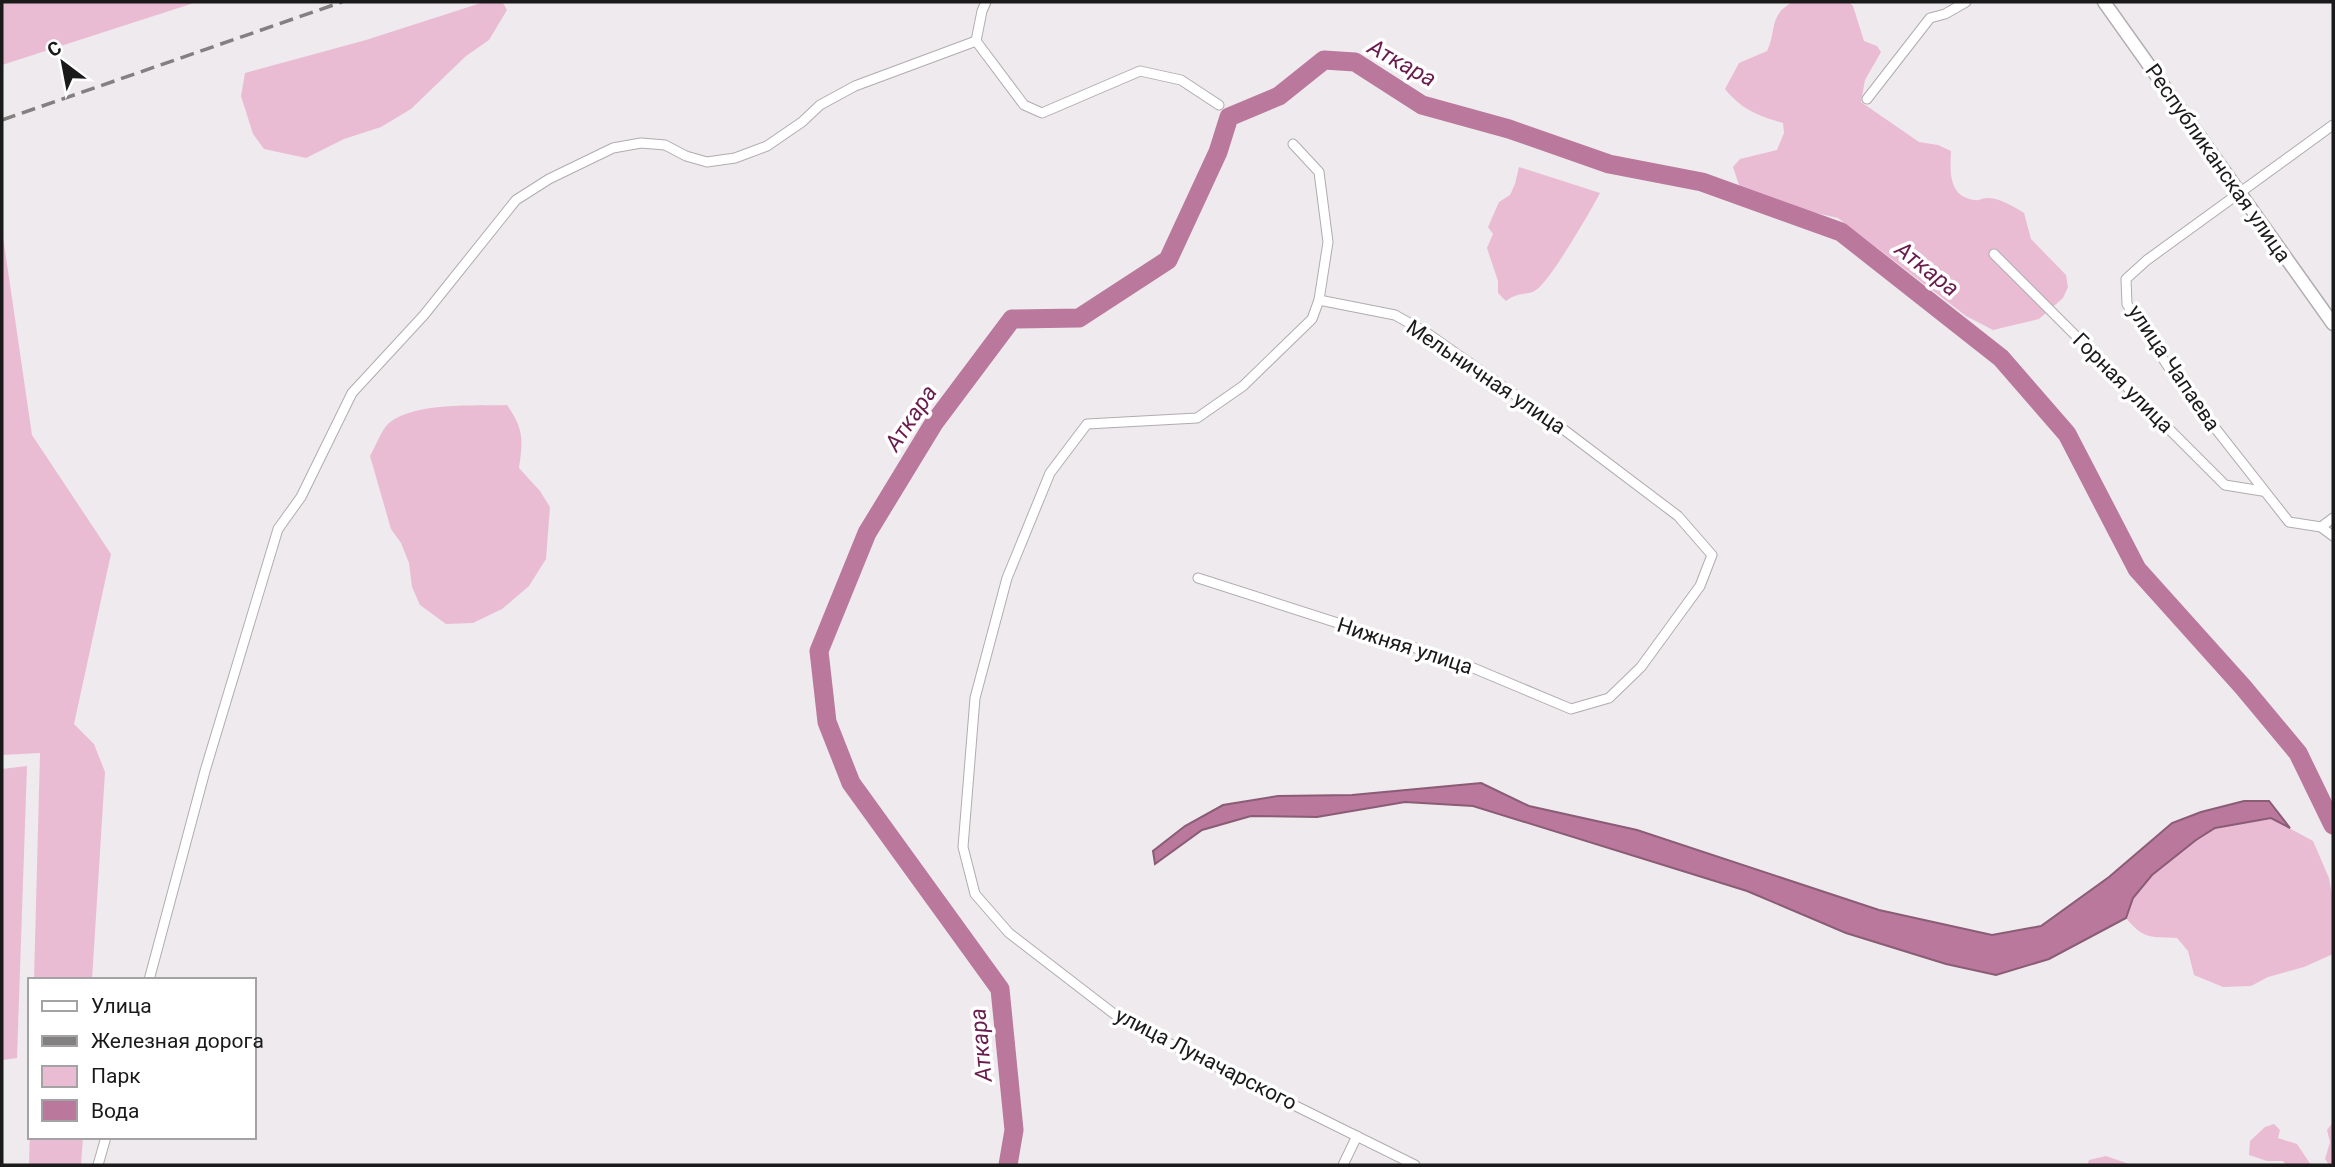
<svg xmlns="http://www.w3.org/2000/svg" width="2335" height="1167" font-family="Roboto,sans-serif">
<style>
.green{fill:#eabcd4}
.water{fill:#b9789c;stroke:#8a5c75;stroke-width:2}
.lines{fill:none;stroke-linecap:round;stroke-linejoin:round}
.river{stroke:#b9789c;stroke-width:19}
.minor-casing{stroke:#b1acaf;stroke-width:11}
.tertiary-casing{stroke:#b1acaf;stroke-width:15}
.minor{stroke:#fff;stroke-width:9}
.tertiary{stroke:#fff;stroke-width:12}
.rail{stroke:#828081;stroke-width:3.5;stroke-dasharray:14 7;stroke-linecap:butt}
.labels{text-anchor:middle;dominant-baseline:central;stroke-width:7;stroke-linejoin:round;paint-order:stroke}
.street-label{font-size:21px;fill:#1b1a1b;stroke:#fff}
.water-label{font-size:23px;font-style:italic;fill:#691c4d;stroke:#fff}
</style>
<rect width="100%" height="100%" fill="#efeaed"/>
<g class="green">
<path d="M 2,2 L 197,2 L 2,65 Z"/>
<path d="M 484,2 L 503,3 L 507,10 L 489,40 L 466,56 L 411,109 L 381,127 L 344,139 L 306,158 L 264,149 L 253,134 L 241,96 L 245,73 L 366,40 Z"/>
<path d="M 1793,2 L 1849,2 L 1853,6 L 1864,41 L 1877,46 L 1881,52 L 1865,80 L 1861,102 L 1919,142 L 1938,145 L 1951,151 C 1950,171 1948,197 1975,200 C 1980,201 1982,198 1987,198 C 2000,198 2013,206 2024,213 L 2031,239 L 2066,275 L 2068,287 L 2063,298 L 2039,319 L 1993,330 L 1966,316 L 1838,218 L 1768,202 L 1739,185 L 1733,167 L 1740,159 L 1777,150 L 1784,133 L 1783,123 C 1758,116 1741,109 1725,89 L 1739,63 L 1767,51 C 1777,31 1768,15 1793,2 Z"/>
<path d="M 1519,167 L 1600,193 C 1590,212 1551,280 1536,290 C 1528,296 1519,291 1506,301 L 1498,293 L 1498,281 L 1487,248 L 1493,234 L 1488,227 L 1499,202 L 1510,195 L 1515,184 Z"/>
<path d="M 2,230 L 32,435 L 111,554 L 74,724 L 94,744 L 105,772 L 92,980 L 34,980 L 40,753 L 2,755 Z"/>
<path d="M 507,405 C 524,429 523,440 519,468 L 540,491 L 550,507 L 546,559 L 529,586 L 502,609 L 473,623 L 446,624 L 420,605 L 412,587 L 409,563 L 401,543 L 391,529 L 370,456 C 376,446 381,430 389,423 C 414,402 475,406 507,405 Z"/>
<path d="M 27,766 L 17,1058 L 2,1060 L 2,769 Z"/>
<path d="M 2271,818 L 2313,841 L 2329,878 L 2333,901 L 2333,954 L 2304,967 L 2268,977 L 2251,986 L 2223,987 L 2194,975 L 2188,951 L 2177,938 C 2150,937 2143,939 2126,918 L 2133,898 L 2152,875 L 2196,840 L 2215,828 Z"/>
<path d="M 2333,1122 L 2333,1165 L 2329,1165 L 2325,1159 L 2330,1142 L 2327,1130 Z"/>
<path d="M 2274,1124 L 2280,1130 L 2278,1138 L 2297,1144 L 2311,1165 L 2286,1165 L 2283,1161 L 2267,1161 L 2249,1155 L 2250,1141 L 2265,1127 Z"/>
<path d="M 30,1129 L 30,1137 L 83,1137 L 81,1165 L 29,1165 Z"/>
<path d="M 2106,1156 L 2132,1165 L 2133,1165 L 2087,1165 L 2089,1160 Z"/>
</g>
<path class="water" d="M 1481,783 L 1529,806 L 1637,830 L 1879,910 L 1992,935 L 2041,926 L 2109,877 L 2172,823 L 2201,812 L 2244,801 L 2269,801 L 2290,828 L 2271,818 L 2215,828 L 2196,840 L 2152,875 L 2133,898 L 2126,918 L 2049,959 L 1996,975 L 1946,964 L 1846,933 L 1747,891 L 1473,806 L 1405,802 L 1317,817 L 1251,816 L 1202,830 L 1155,864 L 1153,851 L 1185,826 L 1223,805 L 1278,796 L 1352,795 Z"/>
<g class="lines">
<path class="river" d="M 1008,1165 L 1014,1130 L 1000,989 L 851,783 L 827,722 L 819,651 L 867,533 L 934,423 L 1012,319 L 1079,318 L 1168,260 L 1218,152 L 1229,117 L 1279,96 L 1324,60 L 1355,62 L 1422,105 L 1509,129 L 1609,164 L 1702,182 L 1841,232 L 2001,358 L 2067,434 L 2137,569 L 2243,687 L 2298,753 L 2333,825"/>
<g class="minor-casing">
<g id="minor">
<path d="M 976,41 L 1024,105 L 1042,113 L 1140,71 L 1181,80 L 1219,105"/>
<path d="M 976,41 L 982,11 L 986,2"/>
<path d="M 1867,99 L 1930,18 L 1945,14 L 1966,2"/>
<path d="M 2333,125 L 2147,260 L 2126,279 L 2127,304 L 2175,377 L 2289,522 L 2321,527 L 2333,518"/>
<path d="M 1293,144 L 1319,172 L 1328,242 L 1319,300 L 1312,319 L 1243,386 L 1197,418 L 1087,424 L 1050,473 L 1007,578 L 975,698 L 963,847 L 975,894 L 1009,933 L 1122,1020 L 1415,1165"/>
<path d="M 1994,254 L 2225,485 L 2262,491"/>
<path d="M 2321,527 L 2333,536"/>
<path d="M 1198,578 L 1459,662 L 1571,709 L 1609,698 L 1641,667 L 1700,586 L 1712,555 L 1678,516 L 1555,423 L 1427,333 L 1395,315 L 1319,300"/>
<path d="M 149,980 L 205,771 L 278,529 L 301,497 L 352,393 L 424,315 L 516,200 L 549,179 L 613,148 L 641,143 L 665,145 L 686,156 L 707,162 L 735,158 L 767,146 L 802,122 L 820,105 L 855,86 L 976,41"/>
<path d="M 98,1165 L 106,1137"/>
<path d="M 1343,1165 L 1357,1136"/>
</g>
</g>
<g class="tertiary-casing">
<path id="tertiary" d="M 2104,2 L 2333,324"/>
</g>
<use href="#minor" class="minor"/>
<use href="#tertiary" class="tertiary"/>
<path class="rail" d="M 2,120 L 342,2"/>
</g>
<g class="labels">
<g class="street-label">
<text transform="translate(2218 163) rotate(55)">Республиканская улица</text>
<text transform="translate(2174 368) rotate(56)">улица Чапаева</text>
<text transform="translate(1486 377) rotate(34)">Мельничная улица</text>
<text transform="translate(2123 383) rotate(45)">Горная улица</text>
<text transform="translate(1405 646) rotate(18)">Нижняя улица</text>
<text transform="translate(1206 1059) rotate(27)">улица Луначарского</text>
</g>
<g class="water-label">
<text transform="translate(1402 63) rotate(29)">Аткара</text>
<text transform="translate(1927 269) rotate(38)">Аткара</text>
<text transform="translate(911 418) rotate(-56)">Аткара</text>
<text transform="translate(981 1045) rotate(-95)">Аткара</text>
</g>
</g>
<rect width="2335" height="1167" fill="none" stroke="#1b1a1b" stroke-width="7"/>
<rect x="28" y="978" width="228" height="161" fill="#ffffff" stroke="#a4a3a4" stroke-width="2"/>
<rect x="42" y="1001" width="35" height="10" fill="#ffffff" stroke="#a4a3a4" stroke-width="2"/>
<text x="91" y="1013" font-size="21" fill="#1b1a1b">Улица</text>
<rect x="42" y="1036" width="35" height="10" fill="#828081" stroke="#a4a3a4" stroke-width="2"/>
<text x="91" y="1048" font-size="21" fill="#1b1a1b">Железная дорога</text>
<rect x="42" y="1066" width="35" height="21" fill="#eabcd4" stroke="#a4a3a4" stroke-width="2"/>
<text x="91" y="1083" font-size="21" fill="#1b1a1b">Парк</text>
<rect x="42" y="1100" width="35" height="21" fill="#b9789c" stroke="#a4a3a4" stroke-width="2"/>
<text x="91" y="1118" font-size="21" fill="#1b1a1b">Вода</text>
<g transform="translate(63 63) rotate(328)" stroke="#ffffff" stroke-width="5" paint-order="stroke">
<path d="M0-5L12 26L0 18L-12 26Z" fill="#1b1a1b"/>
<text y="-10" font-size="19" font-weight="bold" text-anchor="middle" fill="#1b1a1b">С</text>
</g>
</svg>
